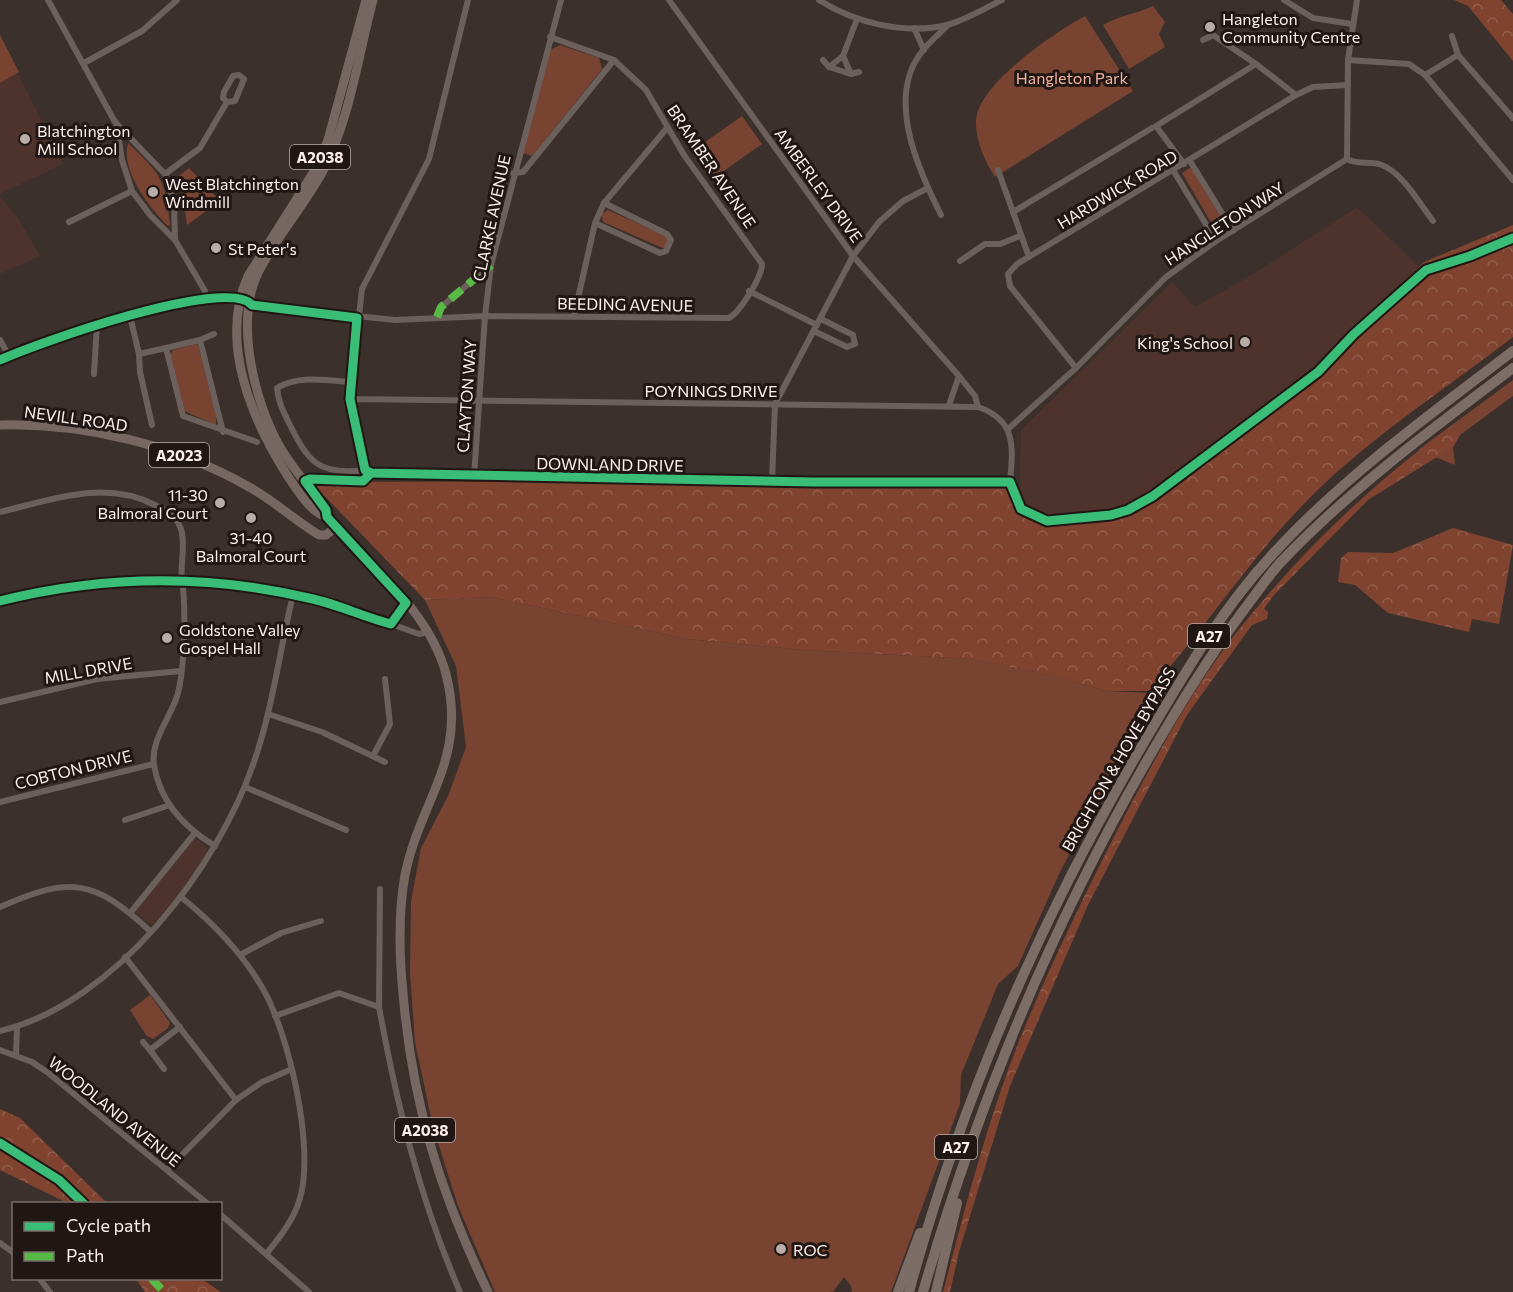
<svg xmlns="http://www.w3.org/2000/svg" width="1513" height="1292" font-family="Commissioner,sans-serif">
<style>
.built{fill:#4d332b}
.green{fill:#784331}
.forest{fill:url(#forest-crowns)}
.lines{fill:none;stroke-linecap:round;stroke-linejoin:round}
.street{stroke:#6b605c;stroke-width:6}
.primary{stroke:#766762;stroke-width:9}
.highway{stroke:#7d6d67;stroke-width:10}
.quiet{stroke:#58b947;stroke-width:8;stroke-dasharray:15 8;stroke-linecap:butt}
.cycleway-casing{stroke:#201714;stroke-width:13}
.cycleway{stroke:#3abd76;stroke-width:9}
.poi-dot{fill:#baaca8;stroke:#201714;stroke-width:2}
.labels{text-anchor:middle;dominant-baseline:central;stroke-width:6;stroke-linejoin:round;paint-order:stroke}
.shield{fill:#201714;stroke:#bbaeaa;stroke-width:1.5}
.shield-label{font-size:15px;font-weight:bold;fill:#feefeb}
.poi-label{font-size:16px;fill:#feefeb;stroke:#201714;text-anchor:start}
.park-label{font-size:16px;fill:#f2b4a0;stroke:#201714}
.street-label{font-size:16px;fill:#feefeb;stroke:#201714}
</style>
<defs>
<pattern id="forest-crowns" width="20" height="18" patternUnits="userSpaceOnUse" patternTransform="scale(1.5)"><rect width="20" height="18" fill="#7f432f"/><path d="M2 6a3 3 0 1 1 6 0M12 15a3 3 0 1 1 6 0" fill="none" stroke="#925e4d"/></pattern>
</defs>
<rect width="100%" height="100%" fill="#3b302b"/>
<g class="built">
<path d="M 0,38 L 63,164 L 0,194 Z"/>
<path d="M 0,197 L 18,218 L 40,256 L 0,274 Z"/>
<path d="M 1357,207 L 1420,267 L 1323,360 L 1208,452 L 1119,510 L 1038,515 L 1020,503 L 1021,430 L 1172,282 L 1195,307 L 1255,273 Z"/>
<path d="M 194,837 L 207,848 L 206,855 L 179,895 L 152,925 L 135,912 Z"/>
</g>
<g class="green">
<path d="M 1153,6 L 1165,22 L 1159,34 L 1165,47 L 1129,69 L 1103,25 C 1120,15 1136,14 1153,6 Z"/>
<path d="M 1085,16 L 1133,91 L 995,177 C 985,162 975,140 976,120 C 978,84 1055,32 1085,16 Z"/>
<path d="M 0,35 L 19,72 L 0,83 Z"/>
<path d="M 560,45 L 599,58 L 602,69 L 532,156 L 523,153 L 550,50 Z"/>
<path d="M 742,116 L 762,144 L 711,180 L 691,152 Z"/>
<path d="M 128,143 C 161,174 165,179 170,225 L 168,226 C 149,208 120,169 128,143 Z"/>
<path d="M 1191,167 L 1225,224 L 1215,229 L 1182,173 Z"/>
<path d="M 189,168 L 220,201 L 187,225 L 179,176 Z"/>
<path d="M 608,210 L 666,236 L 669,241 L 665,249 L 603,222 L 601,214 Z"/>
<path d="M 196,344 L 198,345 L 216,415 L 216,425 L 184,411 L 170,355 L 173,350 Z"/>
<path d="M 1513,380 L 1513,396 L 1460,435 L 1453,447 L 1455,465 L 1418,450 Z"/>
<path d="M 491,597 L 687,639 L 805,650 L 972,659 L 1056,676 L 1106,691 L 1153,693 L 1059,874 L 1018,966 L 998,984 L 961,1075 L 960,1104 L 891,1292 L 852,1292 L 851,1286 L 844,1277 L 833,1292 L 828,1289 L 832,1292 L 495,1292 L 458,1206 L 433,1127 L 415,1042 L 410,973 L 411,901 L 421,848 L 448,796 L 466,747 L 456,666 L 425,600 Z"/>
<path d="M 150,995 L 170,1023 L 168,1028 L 153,1039 L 146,1035 L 130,1010 Z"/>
</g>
<g class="forest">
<path d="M 1454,0 L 1501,0 L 1513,14 L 1513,61 L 1468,6 Z"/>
<path d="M 1513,225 L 1513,337 C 1443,391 1360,444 1300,508 C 1245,565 1202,633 1149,691 L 1106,691 L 1055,676 L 972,659 L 805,650 L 687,639 L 491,597 L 425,600 L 311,482 L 1007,480 L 1019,503 L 1039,515 L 1119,510 L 1208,452 L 1323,360 L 1424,262 Z"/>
<path d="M 1450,427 L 1460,435 L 1453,447 L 1368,500 L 1274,595 L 1264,609 L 1268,612 L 1267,619 L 1252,625 L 1187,715 L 1088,905 L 1010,1086 L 959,1252 L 950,1292 L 943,1292 C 965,1208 987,1122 1019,1041 C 1048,970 1082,900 1117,831 C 1152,764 1189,693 1236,633 C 1298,555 1369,486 1450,427 Z"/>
<path d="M 1453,528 L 1513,545 L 1499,624 L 1472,619 L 1469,632 L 1388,613 L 1355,585 L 1338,582 L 1341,558 L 1348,552 L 1393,553 Z"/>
<path d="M 0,1109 L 20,1118 L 107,1203 L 67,1203 L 0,1170 Z"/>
<path d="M 136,1279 L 202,1279 L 221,1292 L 145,1292 Z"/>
</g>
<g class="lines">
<g class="street">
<path d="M 48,0 L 115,122 L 165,174 L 174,205 L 175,240"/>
<path d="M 669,0 L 853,256 L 959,376 L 975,396 L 978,407"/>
<path d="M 819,0 C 855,23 905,35 947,25 C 966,20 985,8 1002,0"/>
<path d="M 1284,0 L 1313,18 L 1352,24"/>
<path d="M 857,19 L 843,56 L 851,74 L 859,72"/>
<path d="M 914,28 L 924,50"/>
<path d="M 1452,36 L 1458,55"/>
<path d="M 1203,40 L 1213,35 L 1256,64"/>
<path d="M 823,60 L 829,67 L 851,74"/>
<path d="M 1348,60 L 1409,64 L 1425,75 L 1513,180"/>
<path d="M 84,63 L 142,31 L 177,0"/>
<path d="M 829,67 L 843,56"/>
<path d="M 239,75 L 244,79 L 235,101 L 227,102 L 223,98 L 224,92 L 233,76 Z"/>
<path d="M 1425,75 L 1458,55 L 1513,118"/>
<path d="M 116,122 L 122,160 L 132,191 L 150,215 L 175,240 L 205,291 L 205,299"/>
<path d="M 1347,159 C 1356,165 1368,161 1379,164 C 1402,171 1419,203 1433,221"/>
<path d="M 1190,161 L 1233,231"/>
<path d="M 1184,164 L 1156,126 L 1256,64 L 1296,95"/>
<path d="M 998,170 L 1013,212"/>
<path d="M 1173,170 L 1216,241"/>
<path d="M 513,173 L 523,172 L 614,60"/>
<path d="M 165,174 L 200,148 L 227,102"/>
<path d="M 941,215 C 920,173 891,110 914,64 C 922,48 936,37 948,25"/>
<path d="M 69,222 L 132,191"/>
<path d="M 595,223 L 660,253 L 666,251 L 671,240 L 667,234 L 604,203"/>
<path d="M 1029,257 L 1013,212 L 1152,128"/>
<path d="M 960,261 L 985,244 L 1000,244 L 1020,236"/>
<path d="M 749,291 L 817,325"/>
<path d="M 130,316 L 139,354 L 166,348"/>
<path d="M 574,316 L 595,223 L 604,203 L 667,128"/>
<path d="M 437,317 L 441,307 L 491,265"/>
<path d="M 814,331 L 847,347 L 855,344 L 853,335 L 821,319"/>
<path d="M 0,340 L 9,356"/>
<path d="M 200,340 L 214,334"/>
<path d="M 139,354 L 140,372 L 152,425"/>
<path d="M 0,360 C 35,344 227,275 252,305 L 395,320 L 485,316 L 729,318 C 740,312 762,277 762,264 L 684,155 L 646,90 L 614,60 L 550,37"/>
<path d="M 1076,368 L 1010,286 L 1008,274 L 1017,264 L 1296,95 L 1313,87 L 1348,85"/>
<path d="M 94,374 L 97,324"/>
<path d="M 350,382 C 327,380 298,375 277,388 C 278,401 283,411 289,423 C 308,462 319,476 365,470"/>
<path d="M 350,399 L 978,407 C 1017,420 1013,448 1010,482 L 812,482 L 371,473 L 365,470 L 350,399 L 362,289 L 429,159 L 468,0"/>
<path d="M 949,405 L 959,376"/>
<path d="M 1008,429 L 1076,368 L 1166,277 L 1216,241 L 1347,159 L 1348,60 L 1357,0"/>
<path d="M 223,432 L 200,340 L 166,348 L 183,416 L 257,442"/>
<path d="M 474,477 L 485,316 L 491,265 L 561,0"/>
<path d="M 772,481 L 775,404 L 853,256 L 879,222 L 903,201 L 928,188"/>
<path d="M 0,512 C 51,500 104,479 155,505 C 166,510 177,517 181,529 C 186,545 180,563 182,579 C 186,607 185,665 178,693 C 172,716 150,740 154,765 C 160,802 185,828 215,846"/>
<path d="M 0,601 C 104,575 209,574 313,599 C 339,605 364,617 391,624 L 406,603"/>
<path d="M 391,624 L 419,634 L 428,632"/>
<path d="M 0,702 L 97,679 L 181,671"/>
<path d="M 268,714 L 322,732 L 385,762"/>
<path d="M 373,756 L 390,724 L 385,679"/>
<path d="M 245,787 L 346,830"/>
<path d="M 0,802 L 153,764"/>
<path d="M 125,820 L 170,805"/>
<path d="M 181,897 C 212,922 243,954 263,989 C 289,1034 315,1148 300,1198 C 295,1218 280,1237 267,1253"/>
<path d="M 0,907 C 70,876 94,879 150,931"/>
<path d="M 131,912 L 195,833"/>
<path d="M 240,955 L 281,933 L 321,921"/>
<path d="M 125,957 L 236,1100"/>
<path d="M 379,1007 L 380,889"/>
<path d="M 275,1016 L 339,993 L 379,1007 C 397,1105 420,1200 460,1292"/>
<path d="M 0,1031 C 115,1004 219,867 255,759 C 273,706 280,649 293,595"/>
<path d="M 143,1042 L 150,1050"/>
<path d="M 0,1050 L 32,1062 L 47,1072 L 208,1204"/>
<path d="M 16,1055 L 17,1027"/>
<path d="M 164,1069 L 150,1050 L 180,1027"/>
<path d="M 167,1170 L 236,1100 L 262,1082 L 292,1069"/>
<path d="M 220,1214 L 309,1292"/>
<path d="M 0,1243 L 14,1253"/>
<path d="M 39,1278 L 50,1292"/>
</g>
<g class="primary">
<path d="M 373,0 C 358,56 350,119 323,171 C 304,206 277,236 259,271 C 234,319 254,402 280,447 C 293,469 311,489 326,510 L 327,517 C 369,565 429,610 446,674 C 468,759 420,800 405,875 C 398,914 399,953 403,993 C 412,1103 440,1192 488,1292"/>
<path d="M 0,425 C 86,423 176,445 251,488 C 275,502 295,520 319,535 L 326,535 L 336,527"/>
<path d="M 327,517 C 311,513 298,491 289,478 C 253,422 218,343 248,276 L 315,170 L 328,140 L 366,0"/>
</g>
<g class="highway">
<path d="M 898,1292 L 920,1233"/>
<path d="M 909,1292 C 961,1100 1042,916 1143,744 C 1182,678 1220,611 1272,555 C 1343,477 1430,415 1513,351"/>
<path d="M 923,1292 C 980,1095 1060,906 1165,730 C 1191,686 1218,644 1249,603 C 1259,590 1269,575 1280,563 C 1349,490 1433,428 1513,368"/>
<path d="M 936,1292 L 957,1203"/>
</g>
<g class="quiet">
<path d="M 437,317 L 441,307 L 491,265"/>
<path d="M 151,1278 L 164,1292"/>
</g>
<g class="cycleway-casing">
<g id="cycleway">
<path d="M 0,360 C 35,344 227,275 252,305 L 357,318 L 350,399 L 365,470 L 371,473 L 812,482 L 1010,482 L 1021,509 L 1047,521 L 1111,515 L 1128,510 L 1153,496 L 1318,372 L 1354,334 L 1426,270 L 1470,256 L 1513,238"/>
<path d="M 0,601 C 104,575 209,574 313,599 C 339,605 364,617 391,624 L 406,603 L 327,517 L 326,510 L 305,481 L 310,479 L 363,481 L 371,473"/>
<path d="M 0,1143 L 59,1180 L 84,1204"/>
</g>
</g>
<use href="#cycleway" class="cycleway"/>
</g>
<g class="poi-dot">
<circle cx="1210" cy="27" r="6"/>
<circle cx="25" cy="139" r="6"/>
<circle cx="153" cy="192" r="6"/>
<circle cx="216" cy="248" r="6"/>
<circle cx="1245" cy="342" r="6"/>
<circle cx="220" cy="503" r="6"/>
<circle cx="251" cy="518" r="6"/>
<circle cx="167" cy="638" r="6"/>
<circle cx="781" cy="1249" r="6"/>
</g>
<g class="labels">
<g class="shield">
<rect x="290" y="145" width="60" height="24" rx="4.5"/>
<rect x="149" y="443" width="60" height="24" rx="4.5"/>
<rect x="1188" y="624" width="42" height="24" rx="4.5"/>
<rect x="395" y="1118" width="60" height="24" rx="4.5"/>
<rect x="935" y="1135" width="42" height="24" rx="4.5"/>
</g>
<g class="shield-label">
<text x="320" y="157">A2038</text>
<text x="179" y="455">A2023</text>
<text x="1209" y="636">A27</text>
<text x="425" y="1130">A2038</text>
<text x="956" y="1147">A27</text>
</g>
<g class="poi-label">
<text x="1222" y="18">Hangleton<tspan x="1222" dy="18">Community Centre</tspan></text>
<text x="37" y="130">Blatchington<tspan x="37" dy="18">Mill School</tspan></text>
<text x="165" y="183">West Blatchington<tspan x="165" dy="18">Windmill</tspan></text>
<text x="228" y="248">St Peter's</text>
<text x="1233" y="342" text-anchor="end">King's School</text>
<text x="208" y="494" text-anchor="end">11-30<tspan x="208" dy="18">Balmoral Court</tspan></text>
<text x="251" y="537" text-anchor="middle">31-40<tspan x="251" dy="18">Balmoral Court</tspan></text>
<text x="179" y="629">Goldstone Valley<tspan x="179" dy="18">Gospel Hall</tspan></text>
<text x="793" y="1249">ROC</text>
</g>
<g class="park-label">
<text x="1072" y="77">Hangleton Park</text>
</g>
<g class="street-label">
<text transform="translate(712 166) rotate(56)">BRAMBER AVENUE</text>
<text transform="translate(819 185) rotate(54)">AMBERLEY DRIVE</text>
<text transform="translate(1117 189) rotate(-31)">HARDWICK ROAD</text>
<text transform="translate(491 218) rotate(-78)">CLARKE AVENUE</text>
<text transform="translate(1224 223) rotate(-33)">HANGLETON WAY</text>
<text transform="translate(625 304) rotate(1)">BEEDING AVENUE</text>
<text x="711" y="390">POYNINGS DRIVE</text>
<text transform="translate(466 396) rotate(-86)">CLAYTON WAY</text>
<text transform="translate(76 418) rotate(8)">NEVILL ROAD</text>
<text transform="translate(610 464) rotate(1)">DOWNLAND DRIVE</text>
<text transform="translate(88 670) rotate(-10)">MILL DRIVE</text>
<text transform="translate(1118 759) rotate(-60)">BRIGHTON &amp; HOVE BYPASS</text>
<text transform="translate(73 769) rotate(-14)">COBTON DRIVE</text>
<text transform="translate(115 1111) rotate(39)">WOODLAND AVENUE</text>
</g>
</g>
<rect x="12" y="1202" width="210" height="78" fill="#201714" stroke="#796d6a" stroke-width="1.5"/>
<rect x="24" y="1222" width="30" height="9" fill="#3abd76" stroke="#796d6a" stroke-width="1.5"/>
<text x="66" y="1232" font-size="18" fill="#feefeb">Cycle path</text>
<rect x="24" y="1252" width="30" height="9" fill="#58b947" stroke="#796d6a" stroke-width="1.5"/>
<text x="66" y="1262" font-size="18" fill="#feefeb">Path</text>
</svg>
